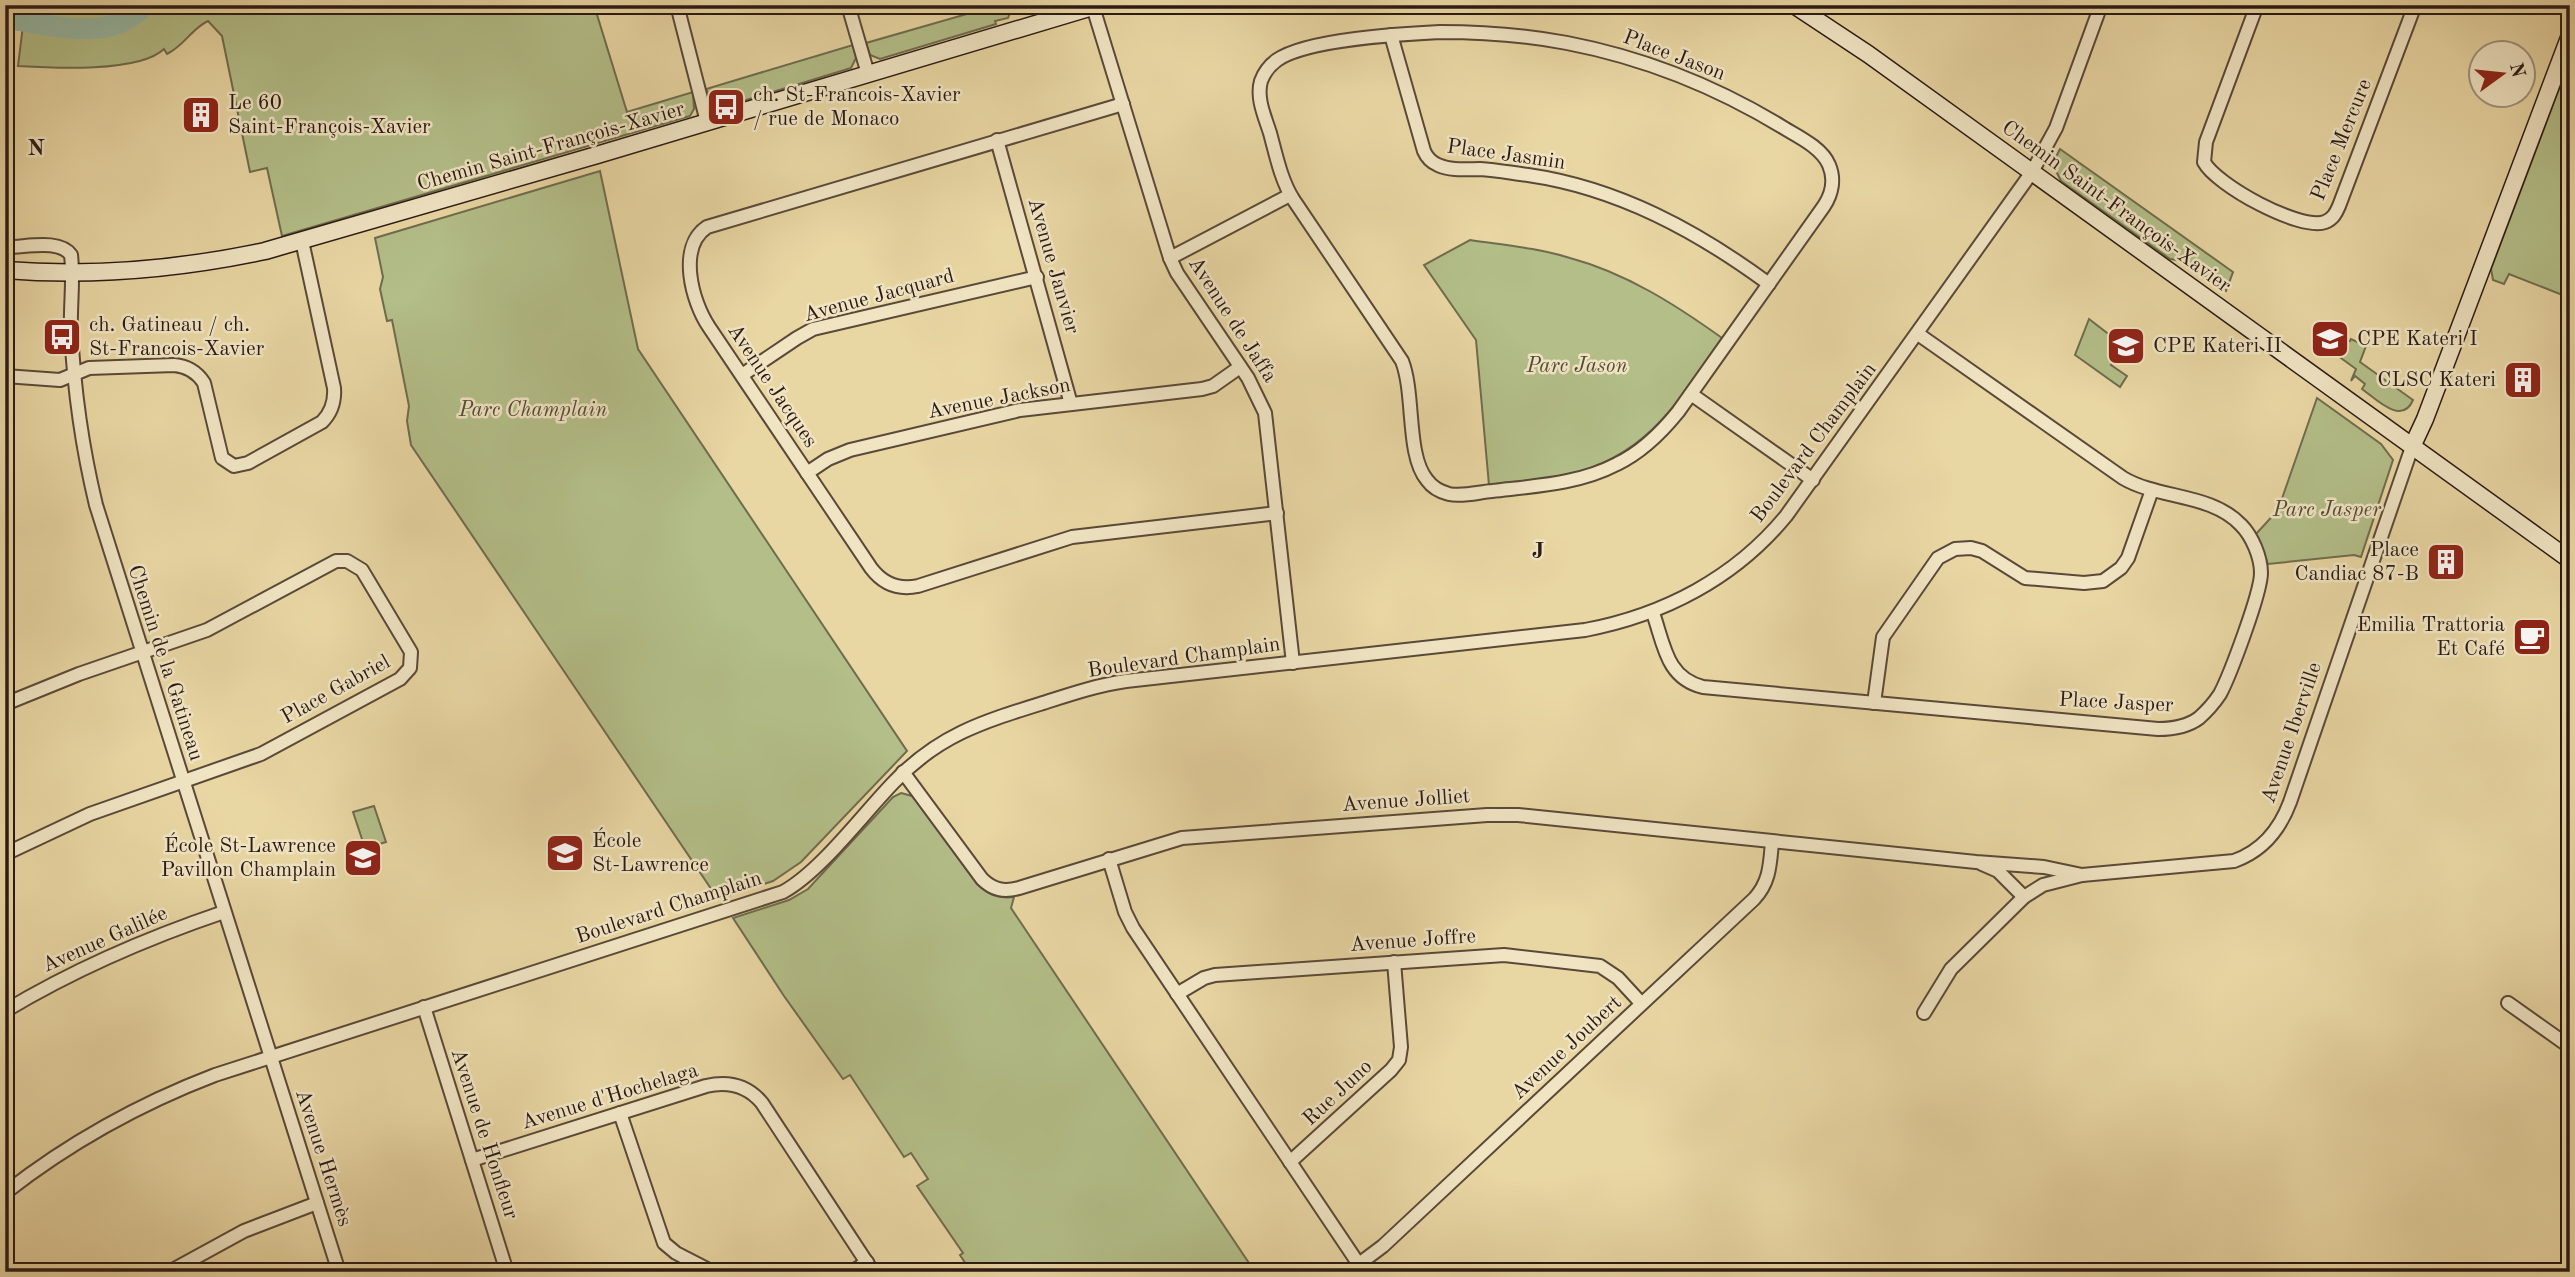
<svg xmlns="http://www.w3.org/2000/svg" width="2575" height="1277" font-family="'Old Standard TT',serif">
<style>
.green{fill:#b3be88;stroke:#6f6c4e;stroke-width:2}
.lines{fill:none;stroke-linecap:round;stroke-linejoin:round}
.river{stroke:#97b9a6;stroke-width:21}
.street-casing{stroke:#5a4938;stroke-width:16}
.secondary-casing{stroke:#2b1a14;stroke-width:19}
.street{stroke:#f0e4c3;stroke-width:12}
.secondary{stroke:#f0e4c3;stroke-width:16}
.labels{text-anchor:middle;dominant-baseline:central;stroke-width:5;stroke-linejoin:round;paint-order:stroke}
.street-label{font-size:21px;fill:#2b1a14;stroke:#f0e4c3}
.poi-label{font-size:21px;fill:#2b1a14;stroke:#f0e4c3;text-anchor:start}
.park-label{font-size:21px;font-style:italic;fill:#544b37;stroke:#f0e4c3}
.neighbourhood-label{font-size:23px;font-weight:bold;fill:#2b1a14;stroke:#f0e4c3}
</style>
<rect width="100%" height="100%" fill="#e8d6a3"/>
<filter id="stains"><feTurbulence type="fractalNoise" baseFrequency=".00286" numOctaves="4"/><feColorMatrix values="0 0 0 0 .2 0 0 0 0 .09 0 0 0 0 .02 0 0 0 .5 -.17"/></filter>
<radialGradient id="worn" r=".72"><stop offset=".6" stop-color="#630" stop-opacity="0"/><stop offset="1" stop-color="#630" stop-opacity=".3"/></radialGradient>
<g class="green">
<path d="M 5,5 L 594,5 L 627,112 L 693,92 L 694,109 L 690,116 L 282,236 L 267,168 L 250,172 L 222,36 L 208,21 C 191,29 185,45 167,54 L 164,49 C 139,73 52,68 18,66 L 25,9 Z"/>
<path d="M 998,5 L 1011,11 L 1008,18 L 995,21 L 996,24 L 880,59 L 870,55 L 866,43 Z"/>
<path d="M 853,45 L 856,58 L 851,68 L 720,108 L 714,106 L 706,89 Z"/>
<path d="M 2570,60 L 2570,298 L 2509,274 L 2504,284 L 2493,280 L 2491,269 Z"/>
<path d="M 2060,149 L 2233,272 L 2226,291 L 2183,261 L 2170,259 L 2061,181 L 2054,167 L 2051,167 Z"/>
<path d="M 600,171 L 638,349 L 907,751 L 801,862 L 773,881 L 718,899 L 411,445 L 407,421 L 409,406 L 392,320 L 387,321 L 380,289 L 383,277 L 375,238 Z"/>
<path d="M 1470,240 C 1503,245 1538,248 1570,258 C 1626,273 1676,305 1722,338 C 1679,400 1649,455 1570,474 C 1544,480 1516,481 1489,485 L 1476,340 L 1424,265 Z"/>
<path d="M 2089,319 L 2124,346 L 2111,365 L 2127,376 L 2120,387 L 2075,355 Z"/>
<path d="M 2335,333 L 2343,336 L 2343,339 L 2350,341 L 2351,339 L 2366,346 L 2360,362 L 2413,400 C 2402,426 2376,399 2362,389 L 2365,384 L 2355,376 L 2351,381 L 2356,369 L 2330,350 Z"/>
<path d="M 2317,398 L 2381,444 L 2393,460 L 2361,557 L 2354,555 L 2268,564 L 2256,534 L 2278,510 Z"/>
<path d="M 901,793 L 912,796 L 916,800 L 977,884 C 989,895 998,899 1014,897 L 1011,908 L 1255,1272 L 971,1272 L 960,1255 L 963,1253 L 917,1186 L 928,1179 L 911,1153 L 904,1157 L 850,1075 L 843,1079 L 784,996 L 733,918 L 789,900 L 808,889 L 893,797 Z"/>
<path d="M 374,806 L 386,842 L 365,848 L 353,812 Z"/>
</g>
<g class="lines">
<path class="river" d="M 5,18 C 48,24 111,45 144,5"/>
<g class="street-casing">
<g id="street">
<path d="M 677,5 L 707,122"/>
<path d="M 848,5 L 868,74"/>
<path d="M 2257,5 L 2206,142 L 2204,162 C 2216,185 2300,231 2325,222 C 2333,219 2336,213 2339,206 L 2415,5"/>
<path d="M 1093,7 L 1170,258 L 1177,273 L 1248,378 L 1265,413 L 1293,663"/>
<path d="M 1440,32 C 1483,32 1525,35 1567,43 C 1645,58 1717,87 1784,128 C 1799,137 1822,148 1829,165 C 1835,179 1832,194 1824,206 L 1678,412 C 1661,433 1642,452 1617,464 C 1579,484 1535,486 1492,491 C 1479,492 1463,497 1449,494 C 1441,492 1432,487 1427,480 C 1406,455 1415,394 1402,361 L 1293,199 C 1281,180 1276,155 1270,133 C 1265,117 1256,98 1261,81 C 1264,73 1270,65 1277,60 C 1307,39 1402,34 1440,32 Z"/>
<path d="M 1391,35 L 1424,151 C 1427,158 1431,162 1438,165 C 1451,171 1467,169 1480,169 C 1496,170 1512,173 1528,175 C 1618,188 1697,231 1769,284"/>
<path d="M 1123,104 L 707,227 C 677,247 692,302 709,327 L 871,568 C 883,584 899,590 918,586 L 1072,537 L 1277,513"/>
<path d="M 5,140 L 5,144"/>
<path d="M 997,140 L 1071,404"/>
<path d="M 5,247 C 23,248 59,238 71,255 C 74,280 70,306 71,330 C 74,390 82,447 96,505 L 339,1272"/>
<path d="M 1170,258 L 1290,195"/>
<path d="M 742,375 L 797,338 L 813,329 L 1037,277"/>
<path d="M 5,376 L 60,380 L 89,368 L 174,365 C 186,366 197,372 204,383 L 222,458 L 234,466 L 248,463 L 322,422 C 332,412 335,401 334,388 L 302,241"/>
<path d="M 1691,394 L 1813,480"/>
<path d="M 807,473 L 828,459 L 850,450 L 1020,410 L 1202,389 L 1213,386 L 1240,367"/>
<path d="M 1653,613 C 1664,644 1666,678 1703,687 L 2158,729 C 2173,729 2187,727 2199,718 C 2207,711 2214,703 2220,694 C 2230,675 2261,593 2261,573 C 2261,557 2252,536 2241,525 C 2211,493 2158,499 2123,478 L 1918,334"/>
<path d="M 1874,703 L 1883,637 L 1938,558 L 1955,549 L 1971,548 L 1982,551 L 2025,578 L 2084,583 L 2103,581 L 2121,568 L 2128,558 L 2152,490"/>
<path d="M 5,704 L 79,674 L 207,630 L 336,561 L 347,561 L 362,570 L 411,652 L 410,668 L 400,679 L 261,754 L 90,814 L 5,854"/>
<path d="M 903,772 L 982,879 C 993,890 1004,892 1019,888 L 1182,838 L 1487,815 L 1518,815 L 1976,862 L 2044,867 L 2082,875"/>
<path d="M 1109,859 L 1125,912 L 1133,928 L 1364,1272"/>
<path d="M 1982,864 L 1998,871 L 2024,897"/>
<path d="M 1177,994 L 1204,978 L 1215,975 L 1504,955 L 1600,966 L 1618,978 L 1641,1003"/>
<path d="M 2508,1003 L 2570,1047"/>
<path d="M 424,1007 L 507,1272"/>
<path d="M 5,1011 C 75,969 147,938 224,912"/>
<path d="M 1924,1013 L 1951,969 L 2024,897 L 2043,885 L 2082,875 L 2234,861 C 2262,851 2280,829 2290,802 L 2412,447"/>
<path d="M 620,1113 L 664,1243 L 676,1253 L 713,1272"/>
<path d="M 472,1160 L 706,1086 C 728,1081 747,1085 762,1103 L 873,1272"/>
<path d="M 1290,1162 L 1391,1070 L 1399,1060 L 1401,1047 L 1394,962"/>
<path d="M 5,1193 C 69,1143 139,1104 215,1075 L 783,892 C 821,871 862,815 894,782 C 939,735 982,722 1043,703 C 1071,694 1098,685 1126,681 L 1585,630 C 1664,615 1735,578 1786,516 L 2032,172 L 2056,128 L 2101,5"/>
<path d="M 1359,1264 L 1383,1246 L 1754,899 C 1770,882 1770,864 1772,842"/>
<path d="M 169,1272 L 244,1231 L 317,1203"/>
<path d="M 852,1272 L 867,1262"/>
</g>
</g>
<g class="secondary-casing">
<g id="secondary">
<path d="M 1794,5 L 1868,54 L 2570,560"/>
<path d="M 5,270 C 93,277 180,269 265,251 L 597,155 L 1099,5"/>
<path d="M 2412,447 L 2425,419 L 2570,35"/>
</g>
</g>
<use href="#street" class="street"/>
<use href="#secondary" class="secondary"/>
</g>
<defs>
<g id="bus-square" transform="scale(2.0125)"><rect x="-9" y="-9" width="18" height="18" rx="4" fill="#8f2418" stroke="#f0e4c3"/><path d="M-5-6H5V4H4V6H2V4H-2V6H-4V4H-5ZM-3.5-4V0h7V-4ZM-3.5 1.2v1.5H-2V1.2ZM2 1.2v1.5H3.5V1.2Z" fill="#fff"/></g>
<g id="building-square" transform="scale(2.0125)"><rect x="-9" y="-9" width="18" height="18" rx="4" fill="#8f2418" stroke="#f0e4c3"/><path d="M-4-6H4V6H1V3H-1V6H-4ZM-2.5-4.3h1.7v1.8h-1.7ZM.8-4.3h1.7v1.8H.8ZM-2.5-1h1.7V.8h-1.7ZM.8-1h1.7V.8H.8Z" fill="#fff"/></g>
<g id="school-square" transform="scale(2.0125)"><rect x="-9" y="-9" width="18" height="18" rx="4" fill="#8f2418" stroke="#f0e4c3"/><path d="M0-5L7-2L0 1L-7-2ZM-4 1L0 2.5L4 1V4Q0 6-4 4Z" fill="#fff"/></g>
<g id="cafe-square" transform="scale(2.0125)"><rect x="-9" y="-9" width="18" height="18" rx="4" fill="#8f2418" stroke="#f0e4c3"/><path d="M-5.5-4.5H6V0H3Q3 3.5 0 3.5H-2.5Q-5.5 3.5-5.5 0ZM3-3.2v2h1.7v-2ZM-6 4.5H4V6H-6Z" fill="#fff"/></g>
</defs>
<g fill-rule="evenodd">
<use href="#bus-square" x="726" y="107"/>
<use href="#building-square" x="201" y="115"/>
<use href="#bus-square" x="62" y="337"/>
<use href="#school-square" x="2330" y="339"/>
<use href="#school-square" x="2126" y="346"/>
<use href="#building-square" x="2523" y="380"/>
<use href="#building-square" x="2446" y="562"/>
<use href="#cafe-square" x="2532" y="637"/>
<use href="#school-square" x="565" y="853"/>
<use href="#school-square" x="363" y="858"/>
</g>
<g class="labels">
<g class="street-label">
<text transform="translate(1674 56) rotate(21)">Place Jason</text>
<text transform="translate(2342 140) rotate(-68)">Place Mercure</text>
<text transform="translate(551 147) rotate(-16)">Chemin Saint-François-Xavier</text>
<text transform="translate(1506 155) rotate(8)">Place Jasmin</text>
<text transform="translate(2116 207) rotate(36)">Chemin Saint-François-Xavier</text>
<text transform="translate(1053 266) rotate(74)">Avenue Janvier</text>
<text transform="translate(879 296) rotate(-15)">Avenue Jacquard</text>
<text transform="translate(1232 320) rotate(57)">Avenue de Jaffa</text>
<text transform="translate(772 386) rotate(56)">Avenue Jacques</text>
<text transform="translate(999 399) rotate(-11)">Avenue Jackson</text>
<text transform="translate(1814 443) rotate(-53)">Boulevard Champlain</text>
<text transform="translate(1184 658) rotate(-8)">Boulevard Champlain</text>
<text transform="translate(165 663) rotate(72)">Chemin de la Gatineau</text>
<text transform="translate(336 690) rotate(-29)">Place Gabriel</text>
<text transform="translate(2116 703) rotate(3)">Place Jasper</text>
<text transform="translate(2292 733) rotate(-71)">Avenue Iberville</text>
<text transform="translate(1406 801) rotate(-4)">Avenue Jolliet</text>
<text transform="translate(669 908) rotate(-18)">Boulevard Champlain</text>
<text transform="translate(105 940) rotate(-24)">Avenue Galilée</text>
<text transform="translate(1413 941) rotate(-4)">Avenue Joffre</text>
<text transform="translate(1567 1048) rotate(-43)">Avenue Joubert</text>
<text transform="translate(1338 1093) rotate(-43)">Rue Juno</text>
<text transform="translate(610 1097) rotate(-17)">Avenue d'Hochelaga</text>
<text transform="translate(484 1134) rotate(72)">Avenue de Honfleur</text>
<text transform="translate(323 1158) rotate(72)">Avenue Hermès</text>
</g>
<g class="poi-label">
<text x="753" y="95">ch. St-Francois-Xavier<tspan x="753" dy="24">/ rue de Monaco</tspan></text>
<text x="228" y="103">Le 60<tspan x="228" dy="24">Saint-François-Xavier</tspan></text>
<text x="89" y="325">ch. Gatineau / ch.<tspan x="89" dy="24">St-Francois-Xavier</tspan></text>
<text x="2357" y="339">CPE Kateri I</text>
<text x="2153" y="346">CPE Kateri II</text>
<text x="2496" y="380" text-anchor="end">CLSC Kateri</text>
<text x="2419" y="550" text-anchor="end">Place<tspan x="2419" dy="24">Candiac 87-B</tspan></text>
<text x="2505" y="625" text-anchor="end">Emilia Trattoria<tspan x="2505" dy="24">Et Café</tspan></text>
<text x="592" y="841">École<tspan x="592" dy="24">St-Lawrence</tspan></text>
<text x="336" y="846" text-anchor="end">École St-Lawrence<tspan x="336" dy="24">Pavillon Champlain</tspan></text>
</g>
<g class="park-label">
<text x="1577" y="366">Parc Jason</text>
<text x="533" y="410">Parc Champlain</text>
<text x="2327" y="510">Parc Jasper</text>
</g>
<g class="neighbourhood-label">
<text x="36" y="148">N</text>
<text x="1538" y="551">J</text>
</g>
</g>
<rect width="2575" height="1277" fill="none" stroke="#e8d6a3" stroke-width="28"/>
<rect x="7" y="7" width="2561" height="1263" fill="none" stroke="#2b1a14" stroke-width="3.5"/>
<rect x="14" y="14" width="2547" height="1249" fill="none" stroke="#2b1a14" stroke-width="2"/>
<g transform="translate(2502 74) rotate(75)"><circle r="33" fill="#f0e4c3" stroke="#a1937d" stroke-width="2"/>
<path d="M0-5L12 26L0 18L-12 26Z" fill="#8f2418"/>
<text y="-10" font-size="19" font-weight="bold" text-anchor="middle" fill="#2b1a14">N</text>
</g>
<rect width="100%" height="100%" filter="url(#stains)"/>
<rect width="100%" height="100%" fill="url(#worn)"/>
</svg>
